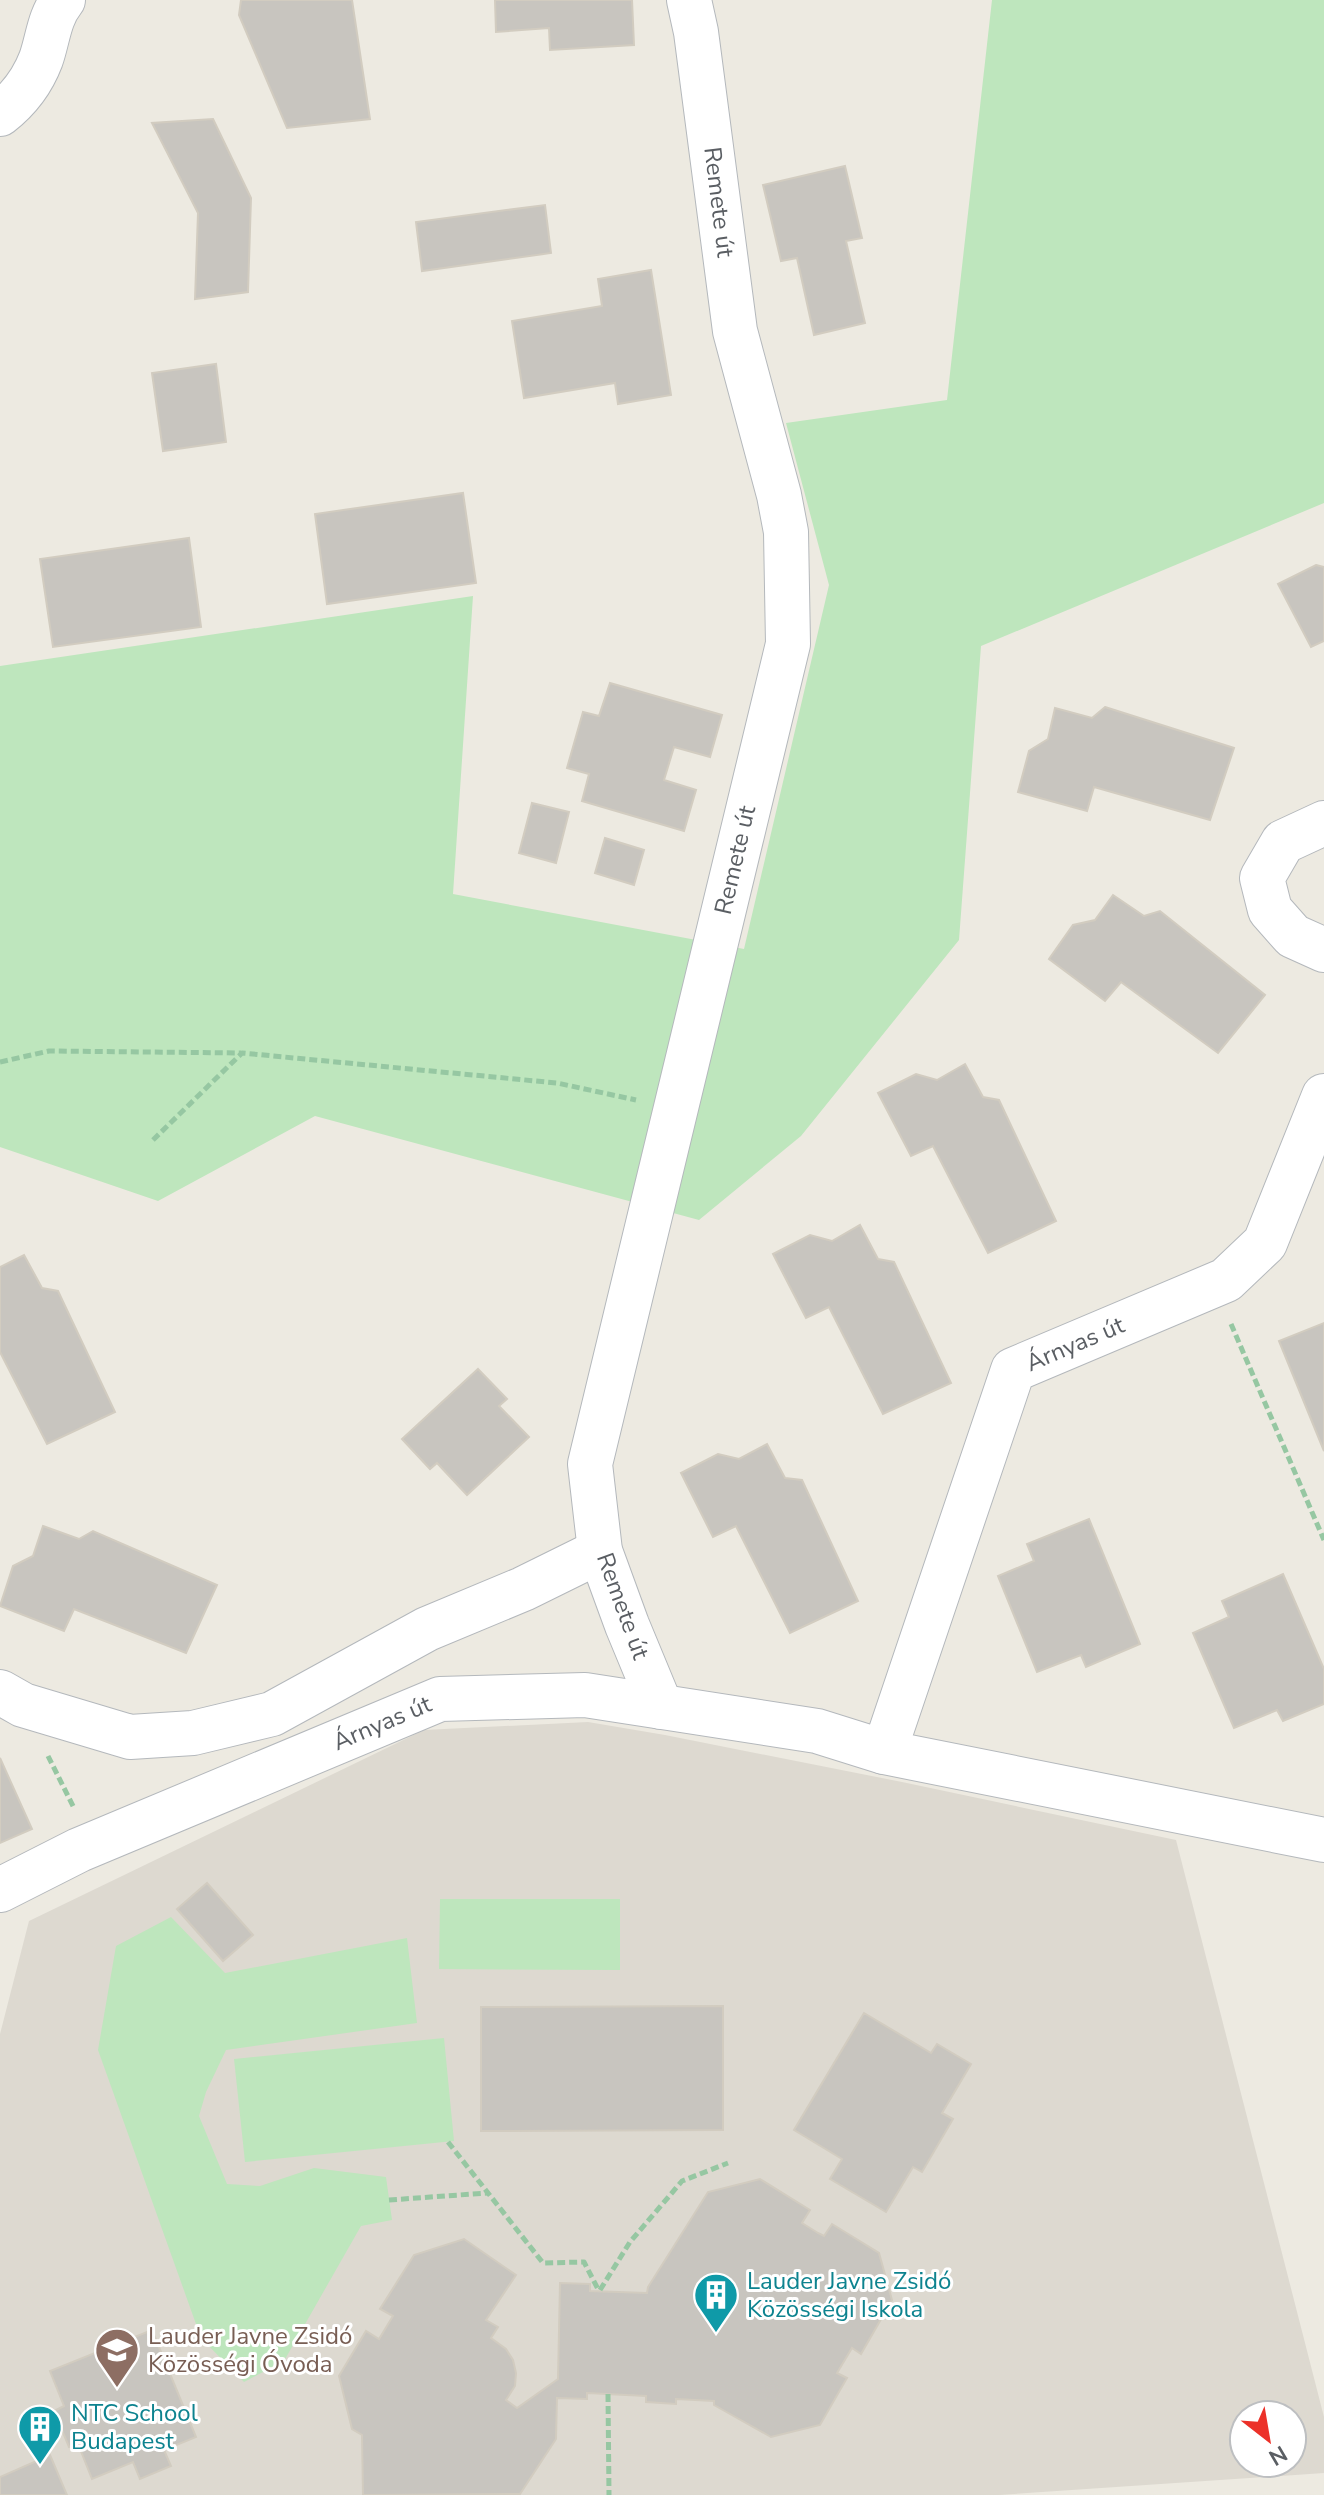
<svg xmlns="http://www.w3.org/2000/svg" width="1324" height="2495" font-family="'Nunito Sans',sans-serif">
<style>
.education{fill:#ddd9d0;fill-rule:evenodd}
.green{fill:#bee6bd}
.building{fill:#c8c5bf;stroke:#d2ccc0;stroke-width:2}
.lines{fill:none;stroke-linecap:round;stroke-linejoin:round}
.minor-casing{stroke:#b4b8bc;stroke-width:46}
.path{stroke:#96c7a2;stroke-width:5;stroke-dasharray:8 4;stroke-linecap:butt}
.minor{stroke:#fff;stroke-width:44}
.labels{text-anchor:middle;dominant-baseline:central;stroke-width:6;stroke-linejoin:round;paint-order:stroke}
.street-label{font-size:24px;fill:#5a5e63;stroke:#fff}
.culture-label{font-size:24px;fill:#0d838f;stroke:#fff;text-anchor:start}
.education-label{font-size:24px;fill:#785e54;stroke:#fff;text-anchor:start}
</style>
<rect width="100%" height="100%" fill="#edeae1"/>
<path class="education" d="M 588,1722 L 665,1735 L 902,1782 L 1176,1840 L 1324,2417 L 1324,2473 L 999,2495 L 0,2495 L 0,2034 L 29,1921 L 424,1730 ZM 1244,2415 L 1292,2415 L 1292,2463 L 1244,2463 Z"/>
<g class="green">
<path d="M 992,0 L 1324,0 L 1324,503 L 981,646 L 959,940 L 801,1136 L 699,1220 L 315,1116 L 158,1201 L 0,1147 L 0,666 L 473,596 L 453,894 L 744,949 L 829,585 L 786,423 L 947,400 Z"/>
<path d="M 440,1899 L 620,1899 L 620,1970 L 439,1969 Z"/>
<path d="M 171,1917 L 225,1973 L 407,1938 L 417,2023 L 226,2050 L 206,2092 L 199,2116 L 227,2184 L 260,2186 L 314,2168 L 386,2177 L 392,2220 L 361,2226 L 284,2361 L 244,2382 L 201,2338 L 98,2050 L 116,1946 Z"/>
<path d="M 444,2038 L 454,2141 L 245,2162 L 234,2059 Z"/>
</g>
<g class="building">
<path d="M 241,0 L 352,0 L 370,119 L 287,128 L 239,15 Z"/>
<path d="M 495,0 L 632,0 L 634,45 L 550,50 L 549,28 L 496,32 Z"/>
<path d="M 213,119 L 251,198 L 248,292 L 195,299 L 198,213 L 152,123 Z"/>
<path d="M 845,166 L 862,238 L 846,241 L 865,323 L 814,335 L 797,258 L 781,261 L 763,185 Z"/>
<path d="M 545,205 L 551,253 L 422,271 L 416,222 Z"/>
<path d="M 651,270 L 671,395 L 618,404 L 615,383 L 524,398 L 512,321 L 602,306 L 598,279 Z"/>
<path d="M 216,364 L 226,442 L 163,451 L 152,373 Z"/>
<path d="M 463,493 L 476,583 L 327,604 L 315,514 Z"/>
<path d="M 189,538 L 201,627 L 53,647 L 40,559 Z"/>
<path d="M 1316,565 L 1324,567 L 1324,641 L 1311,647 L 1278,584 Z"/>
<path d="M 610,683 L 722,715 L 710,757 L 674,747 L 664,780 L 696,790 L 684,831 L 582,801 L 589,774 L 567,768 L 583,712 L 599,716 Z"/>
<path d="M 1105,707 L 1234,748 L 1210,820 L 1094,787 L 1087,811 L 1018,792 L 1029,751 L 1048,739 L 1055,708 L 1092,718 Z"/>
<path d="M 532,803 L 569,812 L 556,863 L 519,853 Z"/>
<path d="M 605,838 L 644,850 L 634,885 L 595,873 Z"/>
<path d="M 1113,895 L 1144,916 L 1160,911 L 1265,995 L 1218,1053 L 1121,982 L 1105,1001 L 1049,959 L 1073,925 L 1095,920 Z"/>
<path d="M 965,1064 L 983,1097 L 999,1100 L 1056,1221 L 988,1253 L 933,1146 L 911,1156 L 878,1093 L 916,1074 L 937,1080 Z"/>
<path d="M 860,1225 L 878,1259 L 894,1262 L 951,1383 L 883,1414 L 829,1307 L 806,1318 L 773,1254 L 810,1235 L 832,1241 Z"/>
<path d="M 24,1255 L 42,1288 L 58,1291 L 115,1412 L 47,1444 L 0,1352 L 0,1267 Z"/>
<path d="M 1324,1323 L 1324,1451 L 1279,1341 Z"/>
<path d="M 478,1369 L 507,1399 L 499,1406 L 529,1437 L 467,1495 L 437,1463 L 430,1469 L 402,1439 Z"/>
<path d="M 767,1444 L 785,1478 L 802,1480 L 858,1601 L 790,1633 L 736,1526 L 713,1537 L 681,1473 L 718,1454 L 739,1459 Z"/>
<path d="M 1089,1519 L 1140,1644 L 1086,1667 L 1081,1655 L 1037,1672 L 998,1576 L 1034,1561 L 1027,1544 Z"/>
<path d="M 43,1526 L 79,1539 L 93,1531 L 217,1585 L 186,1653 L 74,1609 L 64,1631 L 0,1606 L 13,1566 L 33,1556 Z"/>
<path d="M 1283,1574 L 1324,1669 L 1324,1704 L 1283,1721 L 1277,1710 L 1234,1728 L 1193,1633 L 1229,1617 L 1222,1601 Z"/>
<path d="M 0,1758 L 32,1829 L 0,1843 Z"/>
<path d="M 207,1883 L 253,1935 L 223,1961 L 177,1909 Z"/>
<path d="M 723,2006 L 723,2130 L 481,2131 L 481,2007 Z"/>
<path d="M 864,2013 L 931,2053 L 937,2044 L 971,2064 L 942,2113 L 953,2119 L 922,2172 L 913,2167 L 886,2212 L 830,2179 L 842,2159 L 794,2130 Z"/>
<path d="M 760,2179 L 810,2210 L 802,2223 L 818,2233 L 824,2236 L 832,2224 L 879,2253 L 892,2300 L 861,2354 L 852,2348 L 837,2373 L 847,2378 L 820,2425 L 771,2437 L 714,2405 L 714,2401 L 676,2399 L 676,2404 L 646,2402 L 646,2396 L 587,2393 L 587,2399 L 557,2398 L 556,2439 L 520,2494 L 363,2495 L 362,2435 L 352,2429 L 339,2376 L 366,2331 L 379,2339 L 393,2316 L 380,2309 L 414,2255 L 464,2239 L 516,2275 L 486,2320 L 498,2327 L 491,2338 L 506,2349 L 513,2360 L 516,2373 L 515,2386 L 506,2400 L 517,2408 L 558,2379 L 560,2283 L 590,2284 L 590,2291 L 647,2293 L 648,2287 L 708,2192 Z"/>
<path d="M 152,2330 L 196,2437 L 164,2450 L 171,2466 L 140,2479 L 133,2462 L 92,2479 L 78,2444 L 69,2447 L 54,2411 L 64,2406 L 50,2371 Z"/>
<path d="M 50,2455 L 67,2495 L 0,2495 L 0,2477 Z"/>
</g>
<g class="lines">
<g class="minor-casing">
<g id="minor">
<path d="M 0,114 C 18,100 33,80 41,59 C 48,39 49,17 63,0"/>
<path d="M 1324,823 L 1283,842 L 1262,878 L 1270,910 L 1293,936 L 1324,950"/>
<path d="M 0,1692 L 23,1705 L 130,1737 L 193,1733 L 272,1714 L 427,1629 L 523,1589 L 600,1551"/>
<path d="M 661,1707 L 627,1625 L 600,1551 L 590,1464 L 788,644 L 786,532 L 779,495 L 735,331 L 696,32 L 689,0"/>
<path d="M 884,1752 L 1013,1370 L 1226,1280 L 1265,1243 L 1324,1096"/>
<path d="M 0,1890 L 79,1850 L 440,1699 L 585,1695 L 817,1731 L 884,1752 L 1324,1840"/>
</g>
</g>
<g class="path">
<path d="M 0,1062 L 49,1051 L 241,1053"/>
<path d="M 153,1140 L 242,1053 L 557,1083 L 636,1100"/>
<path d="M 1231,1324 L 1324,1540"/>
<path d="M 48,1756 L 74,1808"/>
<path d="M 448,2142 L 543,2263 L 584,2262 L 599,2291"/>
<path d="M 389,2200 L 487,2193"/>
<path d="M 600,2290 L 630,2242 L 682,2181 L 728,2163"/>
<path d="M 608,2394 L 609,2495"/>
</g>
<use href="#minor" class="minor"/>
</g>
<defs>
<g id="building-pin" transform="scale(2.3)"><path d="M0 17L-7.5 6A9.5 9.5 0 1 1 7.5 6Z" fill="#0f9aa8" stroke="#fff"/><path d="M-4-6H4V6H1V3H-1V6H-4ZM-2.5-4.3h1.7v1.8h-1.7ZM.8-4.3h1.7v1.8H.8ZM-2.5-1h1.7V.8h-1.7ZM.8-1h1.7V.8H.8Z" fill="#fff"/></g>
<g id="school-pin" transform="scale(2.3)"><path d="M0 17L-7.5 6A9.5 9.5 0 1 1 7.5 6Z" fill="#8d6e63" stroke="#fff"/><path d="M0-5L7-2L0 1L-7-2ZM-4 1L0 2.5L4 1V4Q0 6-4 4Z" fill="#fff"/></g>
</defs>
<g fill-rule="evenodd">
<use href="#building-pin" x="716" y="2295"/>
<use href="#school-pin" x="117" y="2350"/>
<use href="#building-pin" x="40" y="2427"/>
</g>
<g class="labels">
<g class="street-label">
<text transform="translate(719 202) rotate(83)">Remete út</text>
<text transform="translate(735 860) rotate(-77)">Remete út</text>
<text transform="translate(1075 1344) rotate(-23)">Árnyas út</text>
<text transform="translate(623 1606) rotate(70)">Remete út</text>
<text transform="translate(382 1723) rotate(-23)">Árnyas út</text>
</g>
<g class="culture-label">
<text x="747" y="2281">Lauder Javne Zsidó<tspan x="747" dy="28">Közösségi Iskola</tspan></text>
<text x="71" y="2413">NTC School<tspan x="71" dy="28">Budapest</tspan></text>
</g>
<g class="education-label">
<text x="148" y="2336">Lauder Javne Zsidó<tspan x="148" dy="28">Közösségi Óvoda</tspan></text>
</g>
</g>
<g transform="translate(1268 2439) rotate(149)"><circle r="38" fill="#ffffff" stroke="#bdbfc1" stroke-width="2"/>
<path d="M0-6L14 30L0 20L-14 30Z" fill="#ec3129"/>
<text y="-12" font-size="22" font-weight="bold" text-anchor="middle" fill="#5a5e63">N</text>
</g>
</svg>
